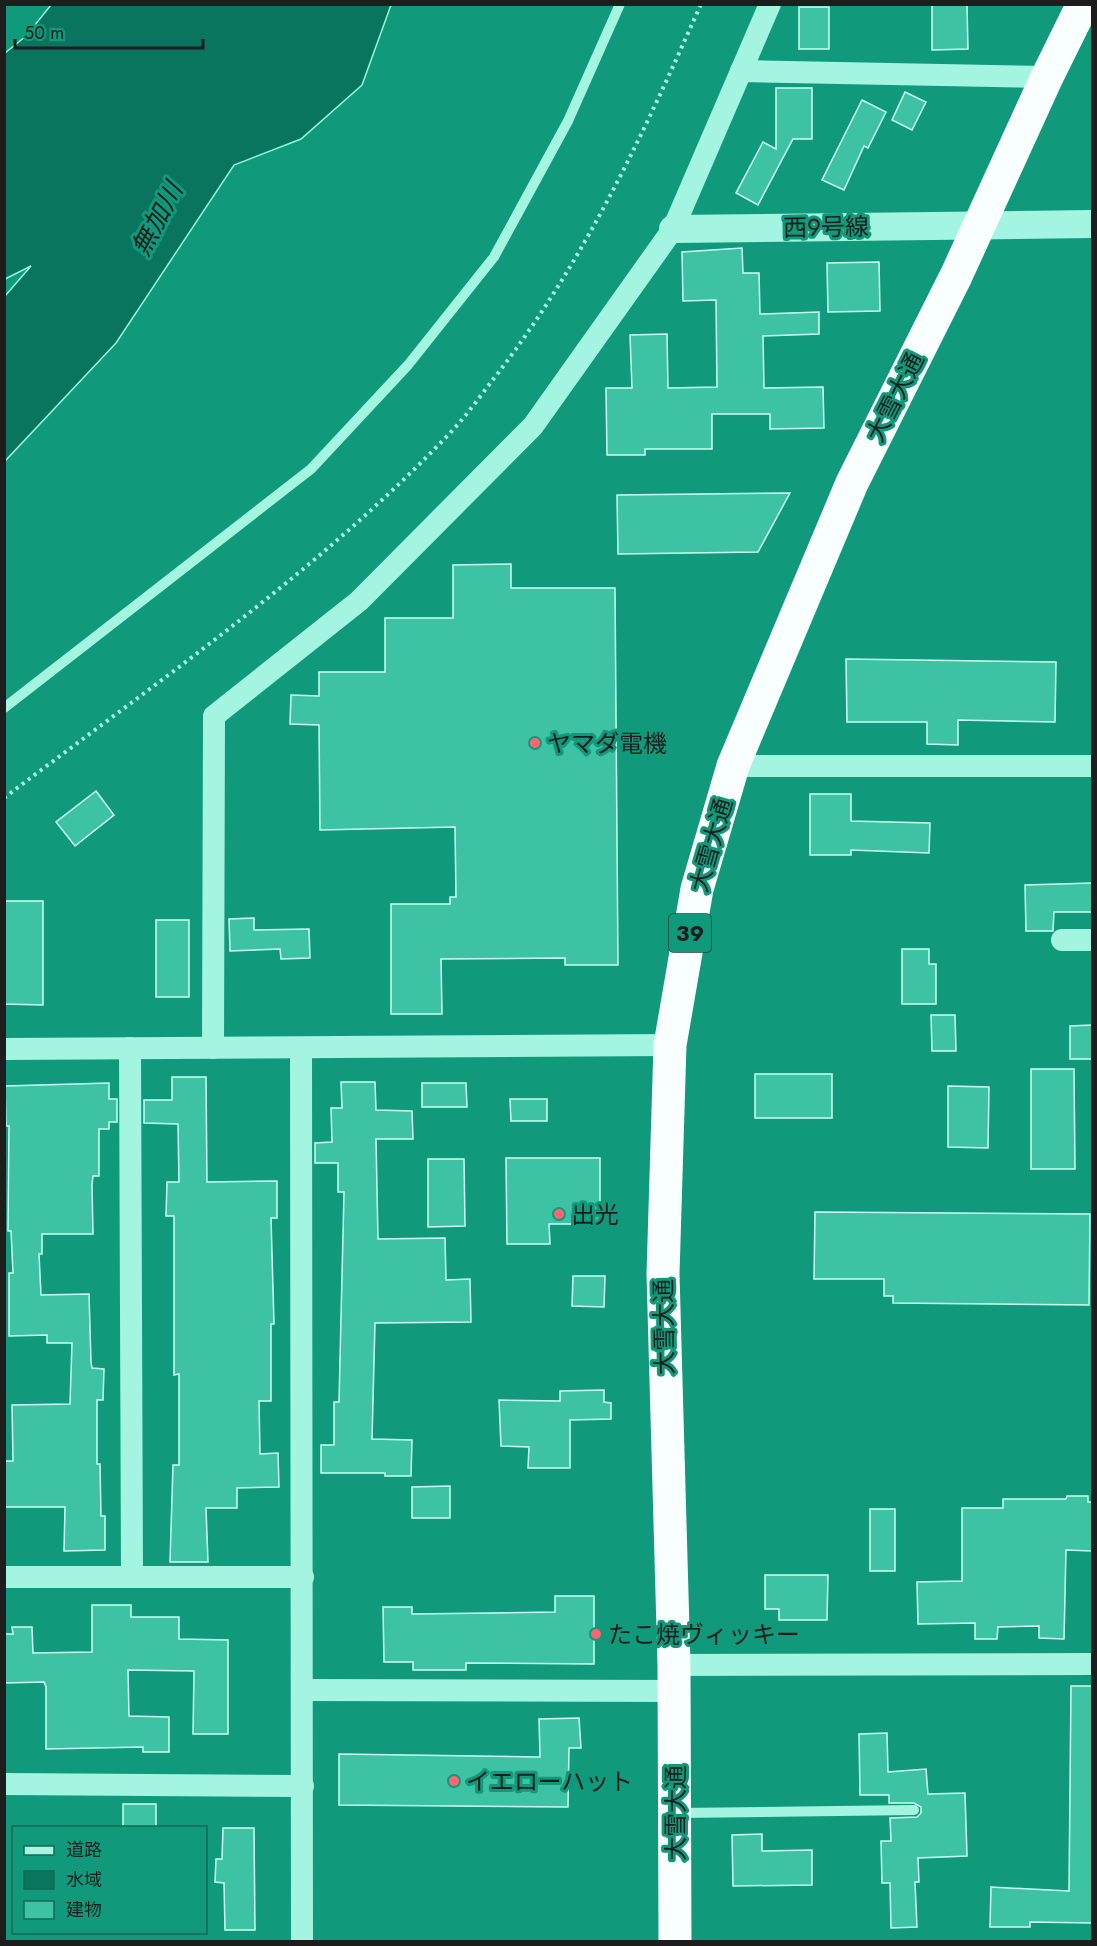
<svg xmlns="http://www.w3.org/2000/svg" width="1097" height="1946" font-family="Jost,'Noto Sans JP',sans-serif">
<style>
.water{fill:#0a755e;stroke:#95f7df;stroke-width:1.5}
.building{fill:#3ec2a4;stroke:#cbfef2;stroke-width:1.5}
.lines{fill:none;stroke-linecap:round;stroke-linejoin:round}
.path{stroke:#a3f4e1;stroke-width:4;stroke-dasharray:3 4.5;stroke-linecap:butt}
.service{stroke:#a3f4e1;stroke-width:10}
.minor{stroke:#a3f4e1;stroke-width:22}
.tertiary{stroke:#a3f4e1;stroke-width:28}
.trunk{stroke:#f8fffe;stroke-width:33}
.poi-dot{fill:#ff6671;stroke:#11997b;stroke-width:2}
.labels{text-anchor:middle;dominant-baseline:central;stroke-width:6;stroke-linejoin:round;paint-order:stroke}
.shield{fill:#11997b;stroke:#194239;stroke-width:1.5}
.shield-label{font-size:22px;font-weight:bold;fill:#1d1d1d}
.street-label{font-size:24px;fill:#1d1d1d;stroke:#11997b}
.poi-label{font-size:24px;fill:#1d1d1d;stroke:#11997b;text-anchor:start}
.water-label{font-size:26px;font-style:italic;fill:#191d1c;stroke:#11997b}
</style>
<rect width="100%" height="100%" fill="#11997b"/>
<path class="water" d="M 51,5 L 391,5 L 362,85 L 301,139 L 234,165 L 116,343 L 5,461 L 5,296 L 31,266 L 5,279 L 5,53 L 26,36 Z"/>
<g class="building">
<path d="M 951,4 L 967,4 L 968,49 L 932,50 L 932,5 Z"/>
<rect x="799" y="7" width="30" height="42"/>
<path d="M 776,88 L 812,88 L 812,139 L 793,139 L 758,205 L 736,193 L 763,142 L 776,149 Z"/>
<path d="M 905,92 L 926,102 L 912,130 L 892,120 Z"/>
<path d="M 862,100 L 886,112 L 868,148 L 864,146 L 844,190 L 822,180 Z"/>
<path d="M 742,248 L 743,273 L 759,273 L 760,314 L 819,312 L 819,334 L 763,336 L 764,388 L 823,387 L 824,428 L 770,429 L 770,414 L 712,414 L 712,449 L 645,449 L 645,455 L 607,455 L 606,388 L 632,388 L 630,335 L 667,334 L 668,388 L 717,387 L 716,300 L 683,301 L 682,252 Z"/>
<path d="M 879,262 L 880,311 L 828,312 L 827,263 Z"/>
<path d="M 790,493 L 758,552 L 618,554 L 617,495 Z"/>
<path d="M 511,564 L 511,588 L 615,588 L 618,965 L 565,965 L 565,958 L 441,959 L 442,1014 L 391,1014 L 391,904 L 450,904 L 450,897 L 456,897 L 455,827 L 320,830 L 319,725 L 290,724 L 291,695 L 319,696 L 319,672 L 385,672 L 385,618 L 453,618 L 453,565 Z"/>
<path d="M 846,659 L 1056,662 L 1055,722 L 958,720 L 958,745 L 927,744 L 927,722 L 847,722 Z"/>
<path d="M 96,791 L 114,815 L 75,846 L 56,822 Z"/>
<path d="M 810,794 L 851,794 L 851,821 L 930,823 L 929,853 L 851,850 L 851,855 L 810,855 Z"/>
<path d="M 1092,883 L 1092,912 L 1054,912 L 1053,931 L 1026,931 L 1025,885 Z"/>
<path d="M 4,901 L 43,901 L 43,1005 L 4,1004 Z"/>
<path d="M 254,918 L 254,930 L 309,929 L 310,958 L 281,959 L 280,949 L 230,951 L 229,919 Z"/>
<rect x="156" y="920" width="33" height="77"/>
<path d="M 902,949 L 929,949 L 929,964 L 936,964 L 936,1004 L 902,1004 Z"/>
<path d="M 931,1015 L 955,1015 L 956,1051 L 932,1051 Z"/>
<path d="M 1092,1025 L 1092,1059 L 1070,1059 L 1070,1026 Z"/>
<path d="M 1031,1069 L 1074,1069 L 1075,1169 L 1031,1169 Z"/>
<rect x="755" y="1074" width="77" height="44"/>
<path d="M 172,1077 L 206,1077 L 207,1182 L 277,1181 L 277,1218 L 271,1218 L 274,1324 L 271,1324 L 271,1401 L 259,1401 L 260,1454 L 278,1453 L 279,1487 L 237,1488 L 237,1508 L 206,1508 L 208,1562 L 170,1562 L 173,1465 L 179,1465 L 179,1374 L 174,1375 L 174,1216 L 166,1216 L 167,1182 L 179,1182 L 178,1124 L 144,1123 L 144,1100 L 172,1100 Z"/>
<path d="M 341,1082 L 375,1082 L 376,1110 L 412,1111 L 413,1139 L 376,1139 L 378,1239 L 445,1238 L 446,1280 L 470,1279 L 471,1322 L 375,1323 L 372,1439 L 412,1440 L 411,1476 L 385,1476 L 385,1473 L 321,1473 L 321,1445 L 334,1445 L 334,1402 L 339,1402 L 344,1192 L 338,1192 L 338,1163 L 315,1163 L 315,1143 L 332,1142 L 331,1108 L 342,1108 Z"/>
<path d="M 109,1083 L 109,1099 L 117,1099 L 117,1122 L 109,1122 L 109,1129 L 99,1129 L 99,1176 L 93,1176 L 92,1185 L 93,1234 L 42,1234 L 42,1254 L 39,1254 L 41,1295 L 89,1294 L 91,1362 L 92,1368 L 104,1369 L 103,1400 L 97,1400 L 97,1464 L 100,1464 L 101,1516 L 105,1516 L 105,1550 L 64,1551 L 65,1507 L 4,1507 L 4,1461 L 13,1461 L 12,1405 L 70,1404 L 72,1343 L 47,1343 L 47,1335 L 9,1336 L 9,1273 L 13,1273 L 11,1231 L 8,1231 L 9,1126 L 6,1126 L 5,1086 Z"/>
<path d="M 422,1083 L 466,1083 L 467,1107 L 422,1107 Z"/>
<path d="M 948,1086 L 989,1087 L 988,1148 L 948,1147 Z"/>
<path d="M 510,1099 L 547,1099 L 547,1121 L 511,1121 Z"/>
<path d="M 506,1158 L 600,1158 L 600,1224 L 549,1224 L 550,1244 L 507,1244 Z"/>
<path d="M 428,1159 L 464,1159 L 465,1226 L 428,1227 Z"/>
<path d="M 815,1212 L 1090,1214 L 1089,1305 L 893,1303 L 893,1296 L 884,1296 L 884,1279 L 814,1279 Z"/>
<path d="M 573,1276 L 605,1276 L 604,1307 L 572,1306 Z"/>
<path d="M 604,1390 L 604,1402 L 611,1403 L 611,1419 L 570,1420 L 570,1468 L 528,1468 L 529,1447 L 501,1446 L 499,1400 L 560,1401 L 560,1391 Z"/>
<path d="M 450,1486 L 450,1518 L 412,1518 L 412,1487 Z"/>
<path d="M 1067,1496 L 1088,1496 L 1088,1502 L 1092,1502 L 1092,1551 L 1066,1550 L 1064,1639 L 1039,1638 L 1039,1626 L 998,1627 L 997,1639 L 975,1639 L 975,1623 L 918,1624 L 917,1582 L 962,1581 L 962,1508 L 1003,1508 L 1003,1499 L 1066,1499 Z"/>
<rect x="870" y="1509" width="25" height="62"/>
<path d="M 765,1575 L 828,1575 L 827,1620 L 779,1620 L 779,1609 L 765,1609 Z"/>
<path d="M 555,1596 L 594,1596 L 594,1664 L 466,1663 L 466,1670 L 413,1670 L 413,1662 L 384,1662 L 383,1607 L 412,1607 L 412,1614 L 555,1612 Z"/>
<path d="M 92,1605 L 131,1605 L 131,1617 L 179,1617 L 179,1639 L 228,1640 L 228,1734 L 193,1734 L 194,1671 L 128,1670 L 129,1716 L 169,1717 L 169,1752 L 143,1752 L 143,1747 L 46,1749 L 46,1687 L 44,1682 L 4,1683 L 4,1634 L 13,1634 L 12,1627 L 32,1627 L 33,1653 L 92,1652 Z"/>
<path d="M 1071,1686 L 1092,1686 L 1092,1923 L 1030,1922 L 1030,1927 L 990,1927 L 991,1887 L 1069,1891 Z"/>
<path d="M 579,1718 L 581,1748 L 569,1748 L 568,1807 L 339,1805 L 339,1754 L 540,1757 L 539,1719 Z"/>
<path d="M 887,1733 L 888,1772 L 926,1769 L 928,1794 L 965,1793 L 967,1856 L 918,1858 L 919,1882 L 915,1882 L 917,1927 L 891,1928 L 890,1883 L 882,1883 L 881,1841 L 891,1841 L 890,1818 L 917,1817 L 921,1813 L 921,1807 L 914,1803 L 889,1803 L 889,1795 L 860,1795 L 859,1734 Z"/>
<rect x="123" y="1804" width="33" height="23"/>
<path d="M 223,1828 L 254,1828 L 255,1930 L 225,1930 L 224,1883 L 215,1882 L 216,1859 L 222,1859 Z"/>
<path d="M 762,1834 L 762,1851 L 812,1850 L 812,1885 L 733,1886 L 732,1835 Z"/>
</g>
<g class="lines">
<path class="path" d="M 4,798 C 157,682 319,571 451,432 C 467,415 481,395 495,377 C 584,262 642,137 701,4"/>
<g class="service">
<path d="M 4,708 L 311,469 L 408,365 L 494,257 L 568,121 L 620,4"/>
<path d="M 677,1813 L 914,1810"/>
</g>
<g class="minor">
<path d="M 741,71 L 1047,77"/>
<path d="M 733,766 L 1092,766"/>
<path d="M 1062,940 L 1092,940"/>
<path d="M 130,1048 L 132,1576"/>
<path d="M 213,1048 L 214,716 L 359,601 L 533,426 L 673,229 L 770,4"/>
<path d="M 301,1048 L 302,1942"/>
<path d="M 4,1049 L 670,1045"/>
<path d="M 4,1577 L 303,1577"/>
<path d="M 674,1665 L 1092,1664"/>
<path d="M 303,1690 L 674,1691"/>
<path d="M 4,1784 L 303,1786"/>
</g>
<path class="tertiary" d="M 673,229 L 1092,224"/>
<path class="trunk" d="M 675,1942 L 674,1665 L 663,1274 L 670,1045 L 697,889 L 733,766 L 852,483 L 956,276 L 1047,77 L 1083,4"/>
</g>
<g class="poi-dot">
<circle cx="535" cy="743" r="6"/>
<circle cx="559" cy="1214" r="6"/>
<circle cx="596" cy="1634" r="6"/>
<circle cx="454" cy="1781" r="6"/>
</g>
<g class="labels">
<rect class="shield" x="669" y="914" width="42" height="38" rx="4.5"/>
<g class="shield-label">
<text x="690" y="933">39</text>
</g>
<g class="street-label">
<text transform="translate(826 227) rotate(-1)">西9号線</text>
<text transform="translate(895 397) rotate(-63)">大雪大通</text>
<text transform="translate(711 845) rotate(-74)">大雪大通</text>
<text transform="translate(664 1327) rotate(-91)">大雪大通</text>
<text transform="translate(675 1813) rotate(-90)">大雪大通</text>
</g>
<g class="poi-label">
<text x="547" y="743">ヤマダ電機</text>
<text x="571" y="1214">出光</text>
<text x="608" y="1634">たこ焼ヴィッキー</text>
<text x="466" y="1781">イエローハット</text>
</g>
<g class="water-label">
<text transform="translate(157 219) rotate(-62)">無加川</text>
</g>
</g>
<rect width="1097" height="1946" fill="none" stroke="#1d1d1d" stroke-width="12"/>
<rect x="12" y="1826" width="195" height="108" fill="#11997b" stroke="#166755" stroke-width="1.5"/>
<rect x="24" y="1846" width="30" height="9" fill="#a3f4e1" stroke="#166755" stroke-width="1.5"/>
<text x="66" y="1856" font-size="18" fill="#1d1d1d">道路</text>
<rect x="24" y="1871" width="30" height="18" fill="#0a755e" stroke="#166755" stroke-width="1.5"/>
<text x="66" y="1886" font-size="18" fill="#1d1d1d">水域</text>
<rect x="24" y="1901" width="30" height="18" fill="#3ec2a4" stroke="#166755" stroke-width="1.5"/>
<text x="66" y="1916" font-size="18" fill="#1d1d1d">建物</text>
<path d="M15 39v9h188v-9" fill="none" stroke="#1d1d1d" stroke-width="3"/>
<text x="24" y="39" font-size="18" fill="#1d1d1d" stroke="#11997b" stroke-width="4.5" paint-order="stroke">50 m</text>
</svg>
